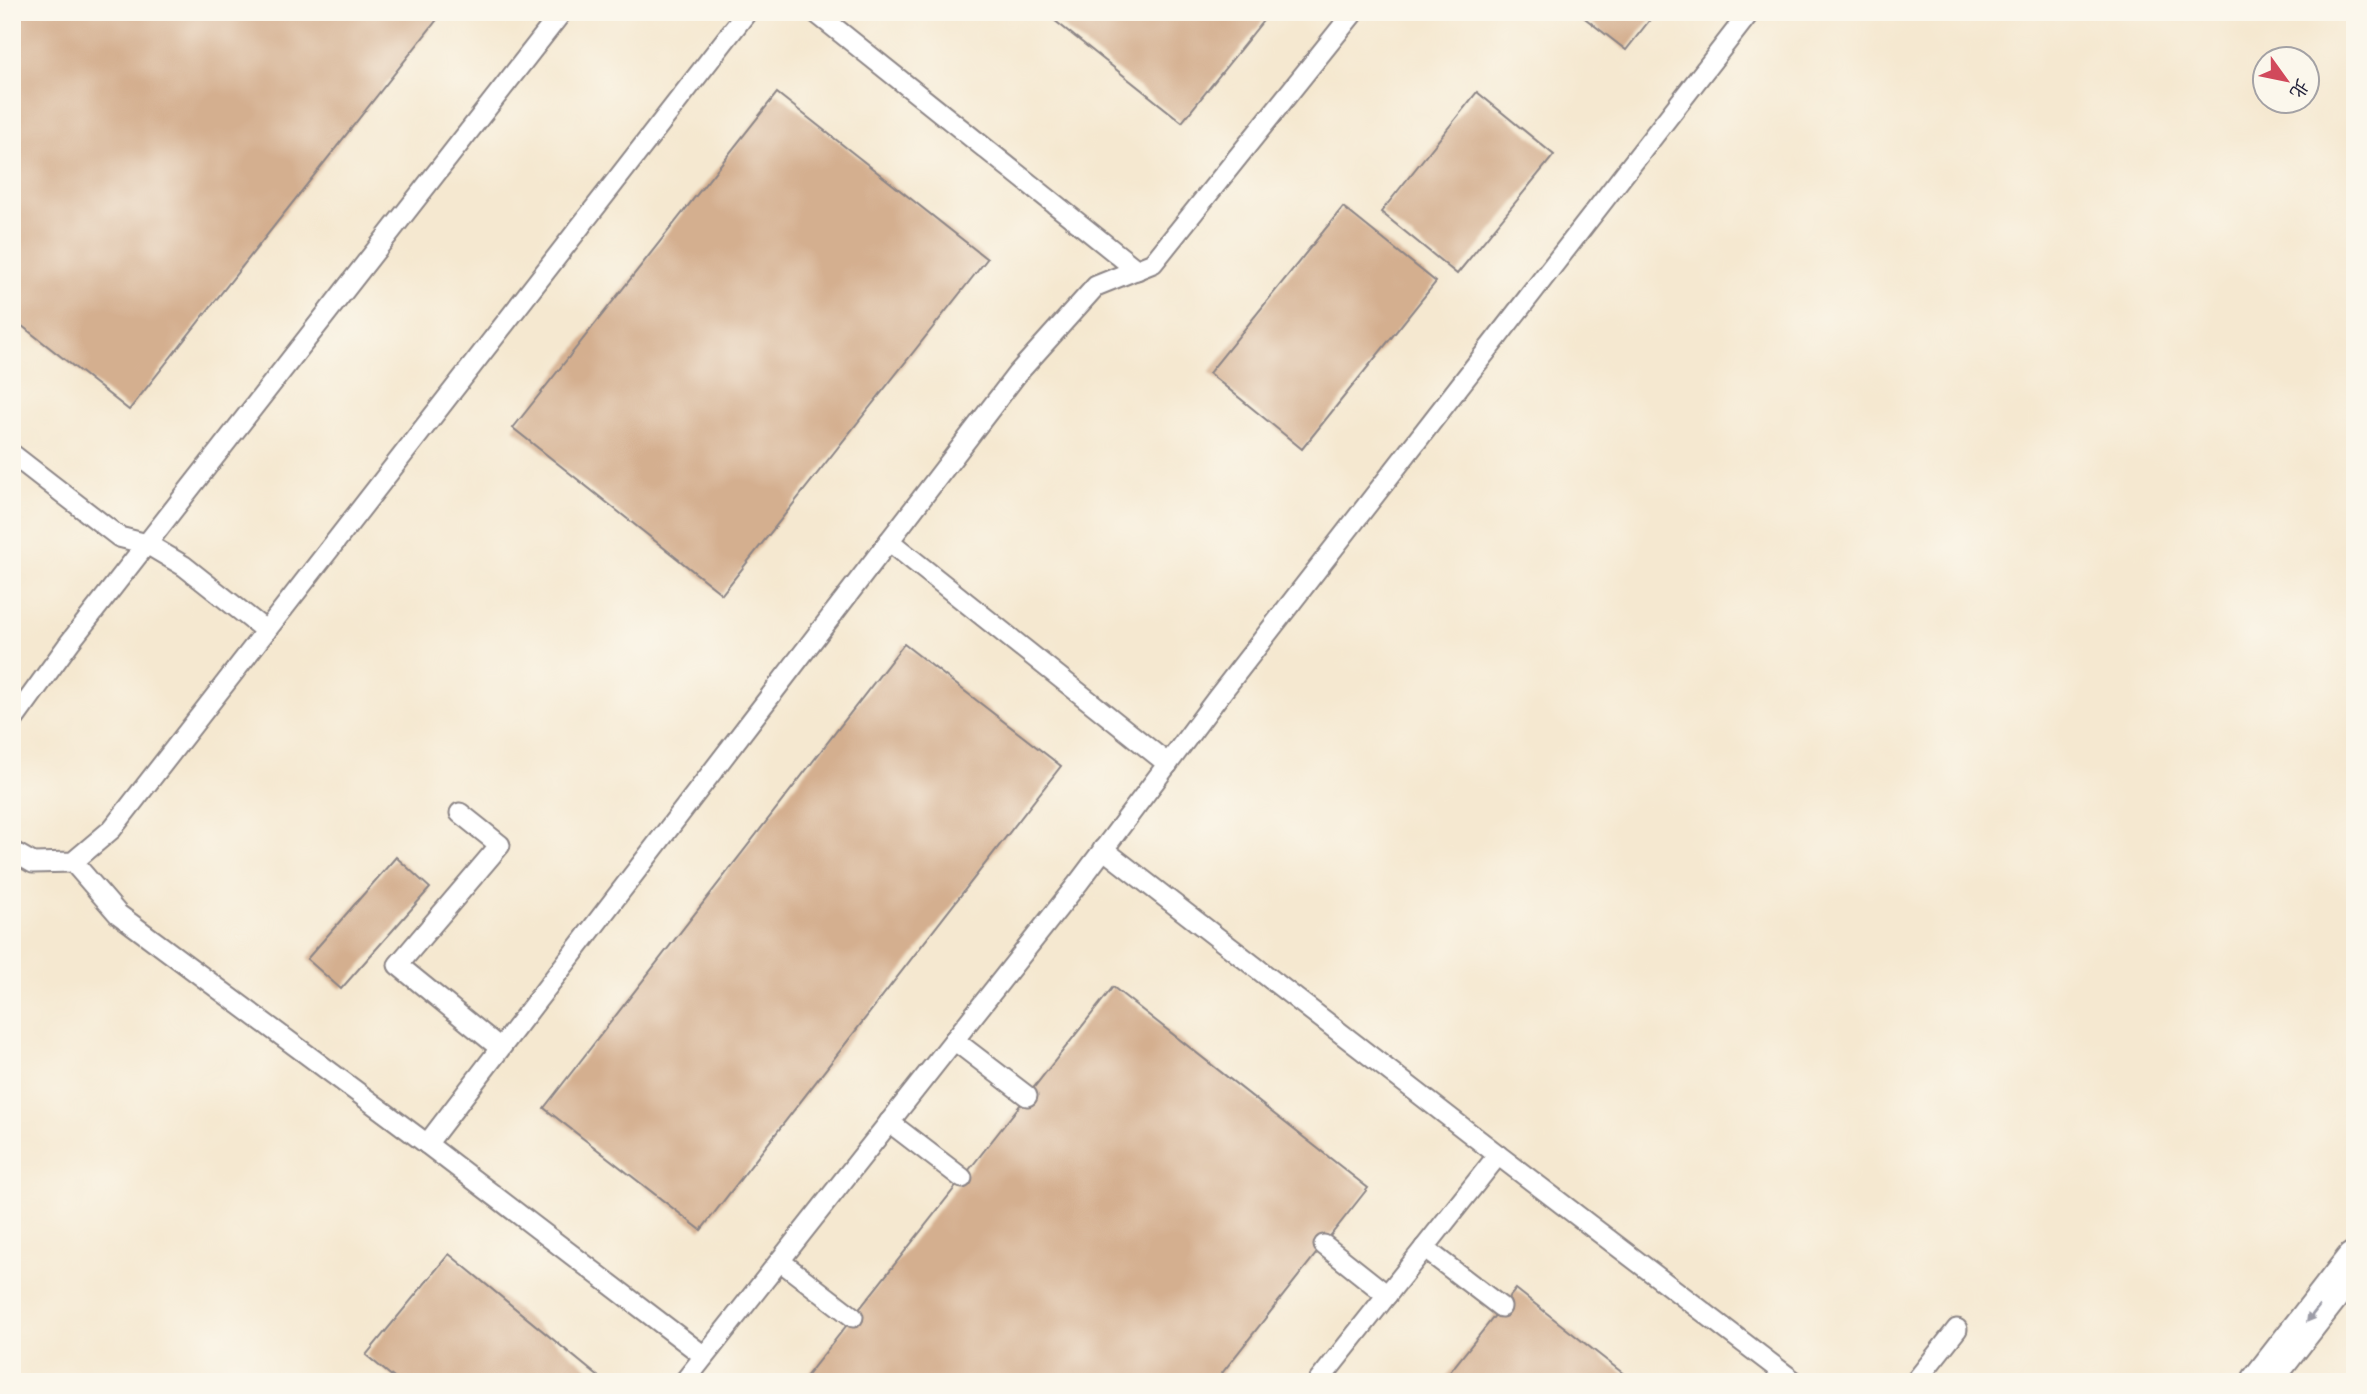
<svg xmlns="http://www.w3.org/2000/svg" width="2367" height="1394" font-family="'Playpen Sans','LXGW WenKai TC',sans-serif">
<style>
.building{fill:#d4af8f}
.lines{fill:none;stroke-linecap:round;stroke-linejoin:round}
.lane-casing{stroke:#8c8586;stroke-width:23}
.secondary-casing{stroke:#8c8586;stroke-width:42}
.lane{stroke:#fff;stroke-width:19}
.secondary{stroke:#fff;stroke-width:38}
.oneway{fill:#9c9ca7}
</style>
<rect width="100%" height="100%" fill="#fbf7ec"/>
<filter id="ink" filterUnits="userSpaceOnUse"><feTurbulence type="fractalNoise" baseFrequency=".0143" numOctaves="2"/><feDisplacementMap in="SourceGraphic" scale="14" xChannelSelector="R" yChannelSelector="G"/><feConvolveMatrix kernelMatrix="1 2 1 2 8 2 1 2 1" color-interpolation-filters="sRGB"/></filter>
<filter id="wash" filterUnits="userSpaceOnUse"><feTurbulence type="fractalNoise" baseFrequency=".00686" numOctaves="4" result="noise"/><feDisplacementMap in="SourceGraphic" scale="28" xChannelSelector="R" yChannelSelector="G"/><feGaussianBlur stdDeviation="1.57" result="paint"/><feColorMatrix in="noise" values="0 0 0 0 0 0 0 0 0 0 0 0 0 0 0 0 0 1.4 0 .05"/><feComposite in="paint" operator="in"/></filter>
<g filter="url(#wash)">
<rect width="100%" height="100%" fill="#f5e8d0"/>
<g id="blocks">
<g class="building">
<path d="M 12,12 L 443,12 L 129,410 L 12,318 Z"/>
<path d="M 1044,12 L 1270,12 L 1182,122 Z"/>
<path d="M 1577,12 L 1656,12 L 1626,50 Z"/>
<path d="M 1477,92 L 1554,155 L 1457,274 L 1381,212 Z"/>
<path d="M 777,93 L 987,259 L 722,594 L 513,428 Z"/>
<path d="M 1343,207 L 1436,282 L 1302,449 L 1209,373 Z"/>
<path d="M 904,644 L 1061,766 L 701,1230 L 544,1108 Z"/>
<path d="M 396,857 L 430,888 L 341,989 L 307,959 Z"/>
<path d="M 1113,987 L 1368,1188 L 1215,1382 L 802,1382 Z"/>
<path d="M 449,1254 L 600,1378 L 597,1382 L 399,1382 L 366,1355 Z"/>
<path d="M 1516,1289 L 1634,1382 L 1442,1382 Z"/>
</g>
</g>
</g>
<g filter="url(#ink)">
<use href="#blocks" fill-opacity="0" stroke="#8c8586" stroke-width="2"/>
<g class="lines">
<g class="lane-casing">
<g id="lane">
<path d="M 815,12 L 1137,270"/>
<path d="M 12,454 L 119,537 L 147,544 L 184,566 L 266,631"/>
<path d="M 889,541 L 1168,764"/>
<path d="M 12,722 L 70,642 L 562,12"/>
<path d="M 460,813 L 500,845 L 398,965 L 500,1048"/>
<path d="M 1103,849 L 1498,1155 L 1795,1382"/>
<path d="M 12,851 L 33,863 L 73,862 L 112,829 L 747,12"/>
<path d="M 73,862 L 118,914 L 427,1144 L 704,1356"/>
<path d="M 954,1040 L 1027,1096"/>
<path d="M 889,1122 L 962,1178"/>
<path d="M 427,1144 L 1017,374 L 1096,286 L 1153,263 L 1354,12"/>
<path d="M 1324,1245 L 1387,1295"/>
<path d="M 1424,1248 L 1501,1307"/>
<path d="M 780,1261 L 853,1317"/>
<path d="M 684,1382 L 1079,882 L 1218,697 L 1750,12"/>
<path d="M 1318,1382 L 1498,1155"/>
<path d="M 1915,1382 L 1957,1329"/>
</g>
</g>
<g class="secondary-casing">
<path id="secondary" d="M 2261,1382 L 2355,1261"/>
</g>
<use href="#lane" class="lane"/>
<use href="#secondary" class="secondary"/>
</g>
<defs><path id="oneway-solid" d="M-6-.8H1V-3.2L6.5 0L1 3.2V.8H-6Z" transform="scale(1.75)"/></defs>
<use class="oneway" href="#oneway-solid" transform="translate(2313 1314) rotate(128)"/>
</g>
<rect width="2367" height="1394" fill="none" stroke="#fbf7ec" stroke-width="42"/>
<g transform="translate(2286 80) rotate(123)"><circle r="33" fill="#fbf7ec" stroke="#a4a2a5" stroke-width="2"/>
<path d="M0-5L12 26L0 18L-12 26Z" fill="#d1495b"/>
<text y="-10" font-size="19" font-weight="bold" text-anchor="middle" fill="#22223b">北</text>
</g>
</svg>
